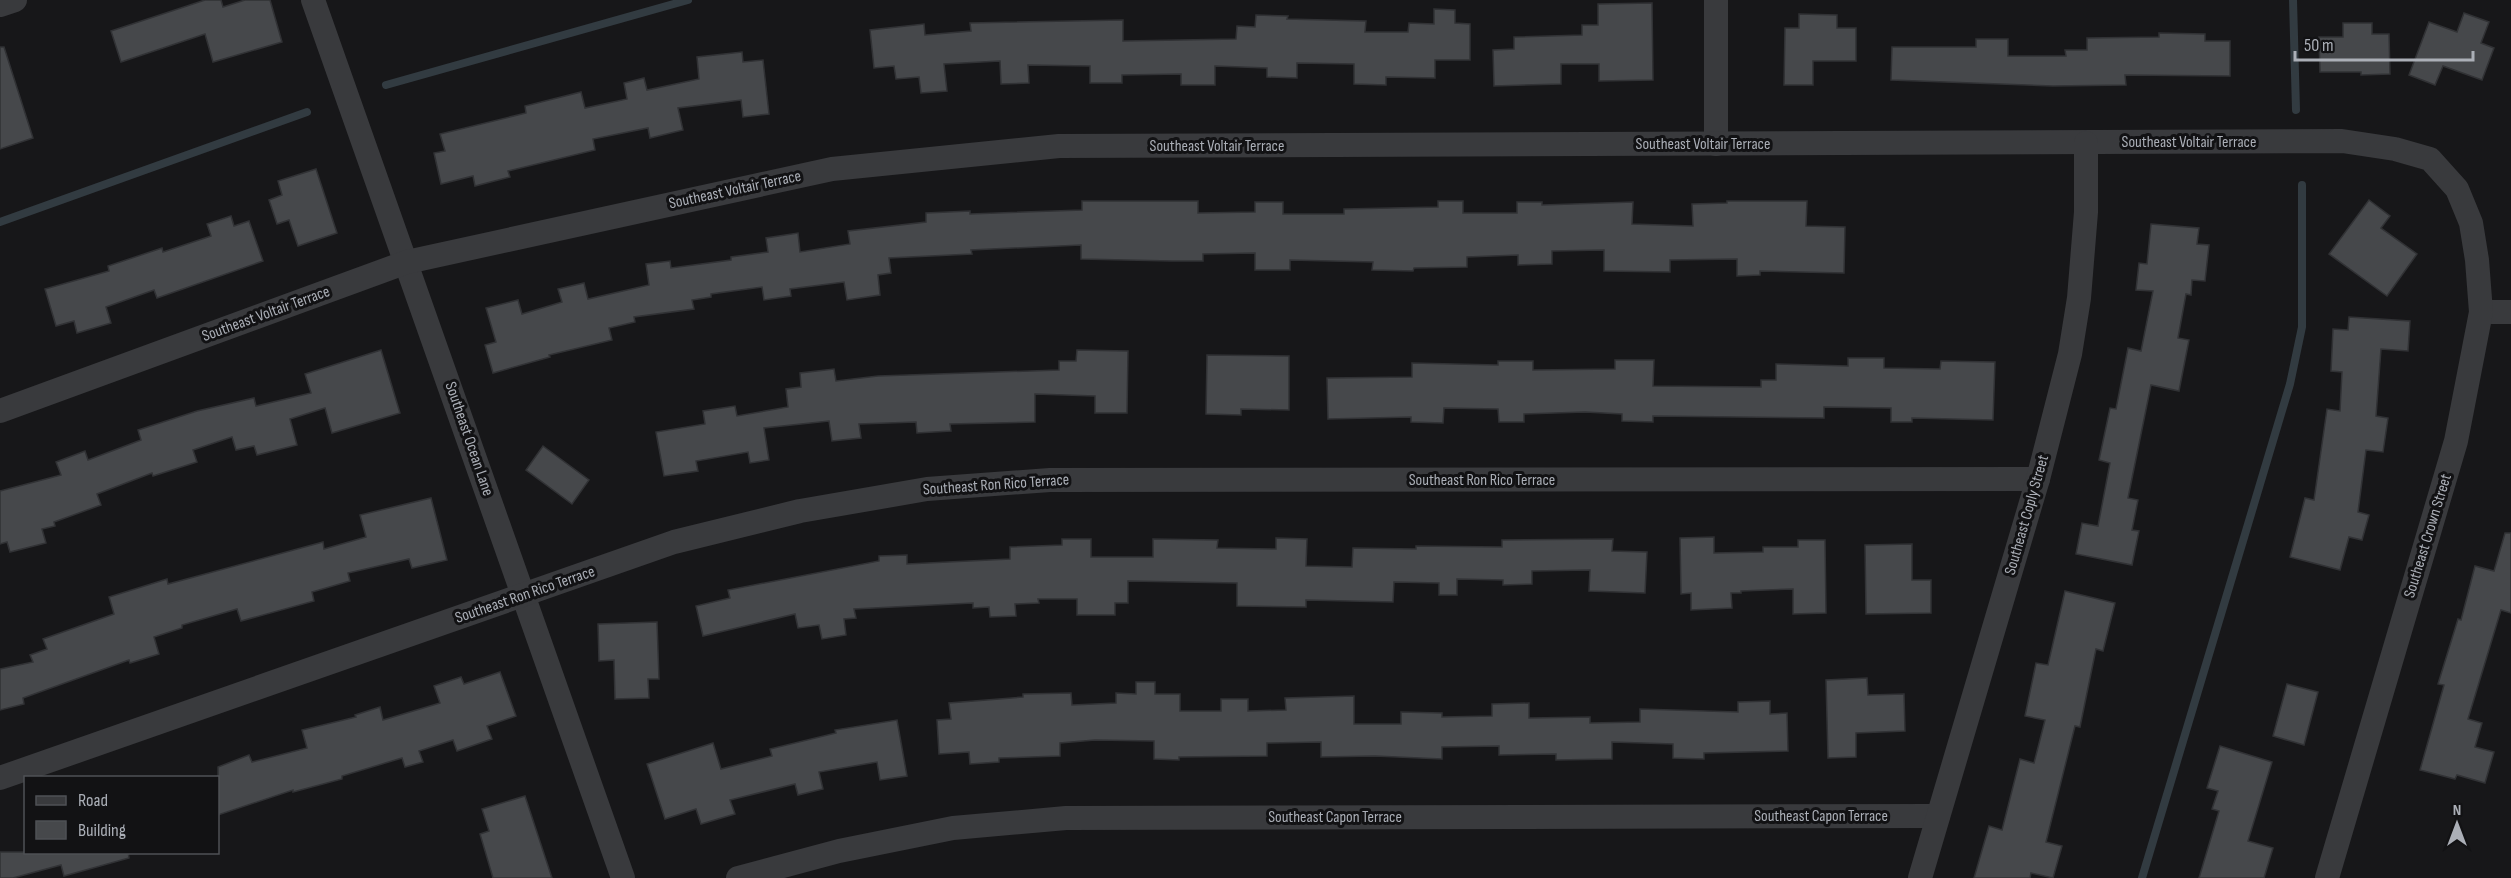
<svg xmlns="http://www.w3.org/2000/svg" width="2511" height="878" font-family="'Sofia Sans Condensed',sans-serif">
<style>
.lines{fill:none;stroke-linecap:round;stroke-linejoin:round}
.stream{stroke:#323b41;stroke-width:8}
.building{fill:#46484b;stroke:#313235;stroke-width:1.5}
.minor{stroke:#393a3d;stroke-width:24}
.labels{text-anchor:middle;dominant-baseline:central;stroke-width:6;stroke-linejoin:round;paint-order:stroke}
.street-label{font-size:16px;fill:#abafb7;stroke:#121214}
</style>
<rect width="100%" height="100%" fill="#171719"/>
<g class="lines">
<g class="stream">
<path d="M 2293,0 L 2296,110"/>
<path d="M 386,85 L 688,0"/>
<path d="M 0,222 L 307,112"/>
<path d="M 2142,878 L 2290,384 L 2302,327 L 2302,185"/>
</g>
</g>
<g class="building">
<path d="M 205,0 L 221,0 L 223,7 L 245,0 L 270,0 L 282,42 L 213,62 L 205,34 L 121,62 L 111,31 Z"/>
<path d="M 1652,3 L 1653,80 L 1599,81 L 1599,64 L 1561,64 L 1561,84 L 1494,86 L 1493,50 L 1514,49 L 1514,37 L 1582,35 L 1582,25 L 1598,25 L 1598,4 Z"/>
<path d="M 1434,9 L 1455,10 L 1455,23 L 1470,24 L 1470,60 L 1435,60 L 1435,78 L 1386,77 L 1386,85 L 1354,84 L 1354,64 L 1297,63 L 1297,78 L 1267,77 L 1267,68 L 1215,66 L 1215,85 L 1181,85 L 1181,74 L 1122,75 L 1122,83 L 1090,83 L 1090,66 L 1028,65 L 1029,83 L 1001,84 L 1000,61 L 944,64 L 947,91 L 921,93 L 919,77 L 896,79 L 894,66 L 874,68 L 870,30 L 924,24 L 925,35 L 971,31 L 970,23 L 1123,20 L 1123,41 L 1236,39 L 1237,26 L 1255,27 L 1256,15 L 1288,16 L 1287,19 L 1366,21 L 1365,32 L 1408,32 L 1409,23 L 1434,24 Z"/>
<path d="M 2464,13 L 2489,22 L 2481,43 L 2494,48 L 2482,80 L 2443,66 L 2435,85 L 2409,75 L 2429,22 L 2457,32 Z"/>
<path d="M 1799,14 L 1837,15 L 1837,28 L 1856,28 L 1856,61 L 1813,61 L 1813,85 L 1784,85 L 1785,28 L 1799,28 Z"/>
<path d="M 2343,23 L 2372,23 L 2372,34 L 2389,34 L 2390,74 L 2361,75 L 2361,72 L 2320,72 L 2319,37 L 2343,37 Z"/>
<path d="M 2159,33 L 2205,34 L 2205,41 L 2230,41 L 2230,76 L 2125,75 L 2126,85 L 2053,86 L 1891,80 L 1892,47 L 1976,47 L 1976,39 L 2008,39 L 2008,56 L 2066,56 L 2065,50 L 2087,50 L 2087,38 L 2159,37 Z"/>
<path d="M 0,47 L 4,47 L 33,138 L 0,149 Z"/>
<path d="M 742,52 L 743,62 L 763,60 L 769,114 L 743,117 L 741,100 L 678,108 L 683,130 L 650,138 L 648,128 L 593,139 L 595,150 L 508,171 L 510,177 L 475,186 L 473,176 L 441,184 L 434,153 L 445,151 L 440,134 L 526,113 L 525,106 L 581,92 L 585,108 L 627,99 L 624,83 L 644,78 L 647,90 L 699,79 L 697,57 Z"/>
<path d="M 316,169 L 337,233 L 298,246 L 289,220 L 277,224 L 269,200 L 282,195 L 278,181 Z"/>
<path d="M 2369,200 L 2390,216 L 2381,228 L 2417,254 L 2387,296 L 2329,254 Z"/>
<path d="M 1082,201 L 1198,201 L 1198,213 L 1255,212 L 1255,202 L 1283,202 L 1283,214 L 1344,214 L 1344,209 L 1438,207 L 1438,201 L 1463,201 L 1463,213 L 1517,213 L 1517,202 L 1542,202 L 1542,205 L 1633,202 L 1632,224 L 1693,226 L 1692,204 L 1727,203 L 1727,201 L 1807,201 L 1806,226 L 1845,227 L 1844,273 L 1760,271 L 1760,275 L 1737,276 L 1737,259 L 1670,260 L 1670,272 L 1604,271 L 1604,250 L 1552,251 L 1552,264 L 1518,265 L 1518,255 L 1467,257 L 1467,267 L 1414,268 L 1413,271 L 1372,270 L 1373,262 L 1290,260 L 1290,270 L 1255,270 L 1255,253 L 1203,254 L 1203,261 L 1172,261 L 1081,259 L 1081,245 L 971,250 L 972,254 L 889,258 L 891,273 L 878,275 L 880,295 L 847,300 L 844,282 L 790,289 L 791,296 L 764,300 L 762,287 L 711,294 L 711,297 L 692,300 L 694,309 L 634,317 L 635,322 L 609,328 L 612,340 L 549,355 L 550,357 L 493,373 L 485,345 L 496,342 L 486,308 L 518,300 L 522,314 L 562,302 L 558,289 L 584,283 L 588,299 L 649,285 L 646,264 L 670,261 L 671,268 L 731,260 L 731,257 L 768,252 L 766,238 L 798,233 L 800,252 L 850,244 L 848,231 L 926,222 L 926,213 L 970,211 L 970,214 L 1082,210 Z"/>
<path d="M 231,216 L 234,226 L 249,221 L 263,261 L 157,298 L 154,290 L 106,307 L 111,323 L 77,333 L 74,321 L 56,326 L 45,289 L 109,271 L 108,266 L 162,248 L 163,252 L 211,236 L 207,224 Z"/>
<path d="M 2151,224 L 2199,228 L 2197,244 L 2209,245 L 2205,281 L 2192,280 L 2191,295 L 2186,294 L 2178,338 L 2189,340 L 2179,391 L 2151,385 L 2128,498 L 2138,500 L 2132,530 L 2139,531 L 2132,565 L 2076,554 L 2082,523 L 2098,526 L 2110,463 L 2099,460 L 2110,408 L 2116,409 L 2128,348 L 2141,351 L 2153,291 L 2136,290 L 2139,263 L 2147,264 Z"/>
<path d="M 2349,317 L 2410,321 L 2408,351 L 2381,349 L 2376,416 L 2388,418 L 2383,452 L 2366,450 L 2358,512 L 2369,515 L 2362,540 L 2349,537 L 2340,570 L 2290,557 L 2305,498 L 2314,500 L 2327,409 L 2340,411 L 2342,372 L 2331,371 L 2333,329 L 2348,330 Z"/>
<path d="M 381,350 L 400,413 L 332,433 L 325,408 L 290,419 L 297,445 L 257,455 L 254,446 L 236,450 L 232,437 L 193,450 L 197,462 L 153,476 L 152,473 L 97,494 L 101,505 L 54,522 L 55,526 L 42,529 L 46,543 L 10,552 L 7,542 L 0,544 L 0,491 L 61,475 L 56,462 L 85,451 L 88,460 L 141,440 L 138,430 L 197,411 L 254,398 L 256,406 L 311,393 L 305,374 Z"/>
<path d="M 1077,350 L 1128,351 L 1127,413 L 1095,413 L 1095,396 L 1035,394 L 1035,422 L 950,424 L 951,431 L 917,433 L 916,422 L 859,424 L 861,438 L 832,441 L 829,421 L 764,428 L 769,460 L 750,463 L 748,452 L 696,461 L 698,471 L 664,476 L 656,432 L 705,424 L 703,411 L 735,406 L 737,416 L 788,407 L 786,389 L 801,387 L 800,373 L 834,369 L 836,381 L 878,376 L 1059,370 L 1059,361 L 1076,361 Z"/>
<path d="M 1207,355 L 1289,356 L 1289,410 L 1241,409 L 1241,415 L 1206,414 Z"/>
<path d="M 1848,358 L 1884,358 L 1884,368 L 1940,369 L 1941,361 L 1995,362 L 1993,420 L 1912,418 L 1912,422 L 1891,422 L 1891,408 L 1824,407 L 1824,418 L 1653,416 L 1653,422 L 1622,421 L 1622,414 L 1585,412 L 1524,414 L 1524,422 L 1499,422 L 1498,409 L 1444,408 L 1443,423 L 1411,422 L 1411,417 L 1328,419 L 1327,378 L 1412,377 L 1412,363 L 1498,365 L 1498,361 L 1533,361 L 1533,370 L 1615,369 L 1615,360 L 1654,360 L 1653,386 L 1761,387 L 1761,380 L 1776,380 L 1776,364 L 1848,366 Z"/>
<path d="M 543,446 L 589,480 L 572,504 L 526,470 Z"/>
<path d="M 431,498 L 447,560 L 412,568 L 409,559 L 348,573 L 350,581 L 312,592 L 314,601 L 241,621 L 237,609 L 182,625 L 182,628 L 154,637 L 159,654 L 130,663 L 129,660 L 23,698 L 24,704 L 0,710 L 0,669 L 33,662 L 30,655 L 47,649 L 43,639 L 114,614 L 109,597 L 167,579 L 168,584 L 323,542 L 324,549 L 366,537 L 360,515 Z"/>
<path d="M 2505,533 L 2511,533 L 2511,613 L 2501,610 L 2468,719 L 2482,723 L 2475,747 L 2494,752 L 2485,783 L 2457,775 L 2455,779 L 2420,770 L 2444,685 L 2438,684 L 2458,619 L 2461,620 L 2475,566 L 2494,571 Z"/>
<path d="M 1714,537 L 1714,553 L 1763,552 L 1763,547 L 1798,547 L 1798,540 L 1825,540 L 1826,613 L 1793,614 L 1793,589 L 1741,591 L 1741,593 L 1731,593 L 1732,608 L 1691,610 L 1691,593 L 1681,594 L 1680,538 Z"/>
<path d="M 1276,538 L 1307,539 L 1306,566 L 1352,567 L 1353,548 L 1416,549 L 1416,546 L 1502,547 L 1502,540 L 1613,539 L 1612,551 L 1647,552 L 1645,593 L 1589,591 L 1590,570 L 1532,571 L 1532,584 L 1503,585 L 1503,580 L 1457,579 L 1457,595 L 1439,595 L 1439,583 L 1394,582 L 1393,602 L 1306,600 L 1306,607 L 1237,606 L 1237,583 L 1128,581 L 1128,603 L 1115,603 L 1115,615 L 1077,615 L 1077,599 L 1038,599 L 1039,603 L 1015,604 L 1016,616 L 990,617 L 989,607 L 973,608 L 973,603 L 854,609 L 856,618 L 844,619 L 846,635 L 822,639 L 819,625 L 798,628 L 795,614 L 703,636 L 696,606 L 730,598 L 728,590 L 879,561 L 879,556 L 907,555 L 907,564 L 1010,559 L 1010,547 L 1062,545 L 1062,539 L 1091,539 L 1091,557 L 1153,557 L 1153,539 L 1218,540 L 1217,548 L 1276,549 Z"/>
<path d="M 1912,544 L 1912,580 L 1931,580 L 1931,613 L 1866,614 L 1865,545 Z"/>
<path d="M 2065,591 L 2115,603 L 2103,651 L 2096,649 L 2080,727 L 2075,726 L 2046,842 L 2062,846 L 2053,878 L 2031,873 L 2030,878 L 1974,878 L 1989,826 L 2002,830 L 2020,759 L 2034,763 L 2045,720 L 2025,716 L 2036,663 L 2048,665 Z"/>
<path d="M 657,622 L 659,679 L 648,679 L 649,698 L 615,699 L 614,660 L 599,661 L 598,624 Z"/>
<path d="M 500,672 L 516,716 L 487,726 L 492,739 L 457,751 L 453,740 L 419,751 L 423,762 L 405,767 L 402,758 L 342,776 L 342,779 L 293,792 L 293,790 L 218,815 L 218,767 L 249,755 L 252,762 L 307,748 L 302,730 L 356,717 L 355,715 L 380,707 L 383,720 L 440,703 L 434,686 L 461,677 L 464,684 Z"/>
<path d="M 1867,678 L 1868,695 L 1904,694 L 1905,731 L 1856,733 L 1856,757 L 1828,758 L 1826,680 Z"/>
<path d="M 1136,682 L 1155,682 L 1155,694 L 1180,694 L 1180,711 L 1221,711 L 1221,699 L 1248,699 L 1248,711 L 1286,710 L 1285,698 L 1354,696 L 1354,724 L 1401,724 L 1401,712 L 1442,713 L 1442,717 L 1492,716 L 1492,704 L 1529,703 L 1529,718 L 1590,717 L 1590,723 L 1640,722 L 1640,709 L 1738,712 L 1738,702 L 1770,701 L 1770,714 L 1787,713 L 1788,751 L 1704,753 L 1704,759 L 1673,758 L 1673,744 L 1612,742 L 1612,759 L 1556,760 L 1556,754 L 1499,755 L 1499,746 L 1442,747 L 1442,759 L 1375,756 L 1321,757 L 1321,742 L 1267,743 L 1267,756 L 1179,757 L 1179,760 L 1154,759 L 1154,741 L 1095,740 L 1060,743 L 1060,756 L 999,758 L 999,762 L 970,764 L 969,752 L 939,754 L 937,720 L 951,719 L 949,703 L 1023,697 L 1023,694 L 1071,693 L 1072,705 L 1116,703 L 1116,693 L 1136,694 Z"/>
<path d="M 2287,684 L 2318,692 L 2304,745 L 2273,736 Z"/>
<path d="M 897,720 L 907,776 L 880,780 L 877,762 L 819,772 L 823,789 L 798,795 L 795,784 L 730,800 L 735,814 L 701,824 L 696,809 L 665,819 L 647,764 L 713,743 L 721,769 L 772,756 L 770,749 L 836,733 L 835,730 Z"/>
<path d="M 2220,746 L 2272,762 L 2248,841 L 2273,848 L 2264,878 L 2199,878 L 2219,811 L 2212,809 L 2218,791 L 2207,788 Z"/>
<path d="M 525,796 L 552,878 L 493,878 L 480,834 L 489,831 L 482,809 Z"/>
<path d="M 0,852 L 128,852 L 129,858 L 64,876 L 61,865 L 13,878 L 0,878 Z"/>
</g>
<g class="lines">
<g class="minor">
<path d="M 313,0 L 623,878"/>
<path d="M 1716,0 L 1716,144"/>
<path d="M 0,5 L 15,0"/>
<path d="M 2481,312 L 2511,312"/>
<path d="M 0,411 L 407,262 L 832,169 L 1059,146 L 2342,141 L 2395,149 L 2430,159 L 2457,189 L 2471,223 L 2477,260 L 2481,312 L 2456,441 L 2327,878"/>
<path d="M 0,778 L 674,542 L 800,511 L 927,489 L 1050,480 L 2038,479"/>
<path d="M 738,878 L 839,851 L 953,828 L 1066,818 L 1938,816"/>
<path d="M 1920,878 L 2038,479 L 2070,354 L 2079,298 L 2086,212 L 2086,143"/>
</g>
</g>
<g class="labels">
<g class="street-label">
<text x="2189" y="142">Southeast Voltair Terrace</text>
<text x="1703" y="144">Southeast Voltair Terrace</text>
<text x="1217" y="146">Southeast Voltair Terrace</text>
<text transform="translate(735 190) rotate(-12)">Southeast Voltair Terrace</text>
<text transform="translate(266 314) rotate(-20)">Southeast Voltair Terrace</text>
<text transform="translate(469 439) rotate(71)">Southeast Ocean Lane</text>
<text x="1482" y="480">Southeast Ron Rico Terrace</text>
<text transform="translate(996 485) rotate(-4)">Southeast Ron Rico Terrace</text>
<text transform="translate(2027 515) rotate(-74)">Southeast Coply Street</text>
<text transform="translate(2428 536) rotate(-73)">Southeast Crown Street</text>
<text transform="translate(525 595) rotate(-19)">Southeast Ron Rico Terrace</text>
<text x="1821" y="816">Southeast Capon Terrace</text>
<text x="1335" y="817">Southeast Capon Terrace</text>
</g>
</g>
<rect x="24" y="776" width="195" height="78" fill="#121214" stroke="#4f5155" stroke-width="1.5"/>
<rect x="36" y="796" width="30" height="9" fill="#393a3d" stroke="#4f5155" stroke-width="1.5"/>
<text x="78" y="806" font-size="18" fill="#abafb7">Road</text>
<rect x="36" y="821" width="30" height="18" fill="#46484b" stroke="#4f5155" stroke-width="1.5"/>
<text x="78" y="836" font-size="18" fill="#abafb7">Building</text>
<g transform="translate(2457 824)" stroke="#121214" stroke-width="4.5" paint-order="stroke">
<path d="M0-4.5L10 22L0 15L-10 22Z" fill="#abafb7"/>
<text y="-9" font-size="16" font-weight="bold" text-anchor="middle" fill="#abafb7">N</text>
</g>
<path d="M2295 51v9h178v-9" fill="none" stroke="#abafb7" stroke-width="3"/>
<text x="2304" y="51" font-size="18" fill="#abafb7" stroke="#121214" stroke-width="4.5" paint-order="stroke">50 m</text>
</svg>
